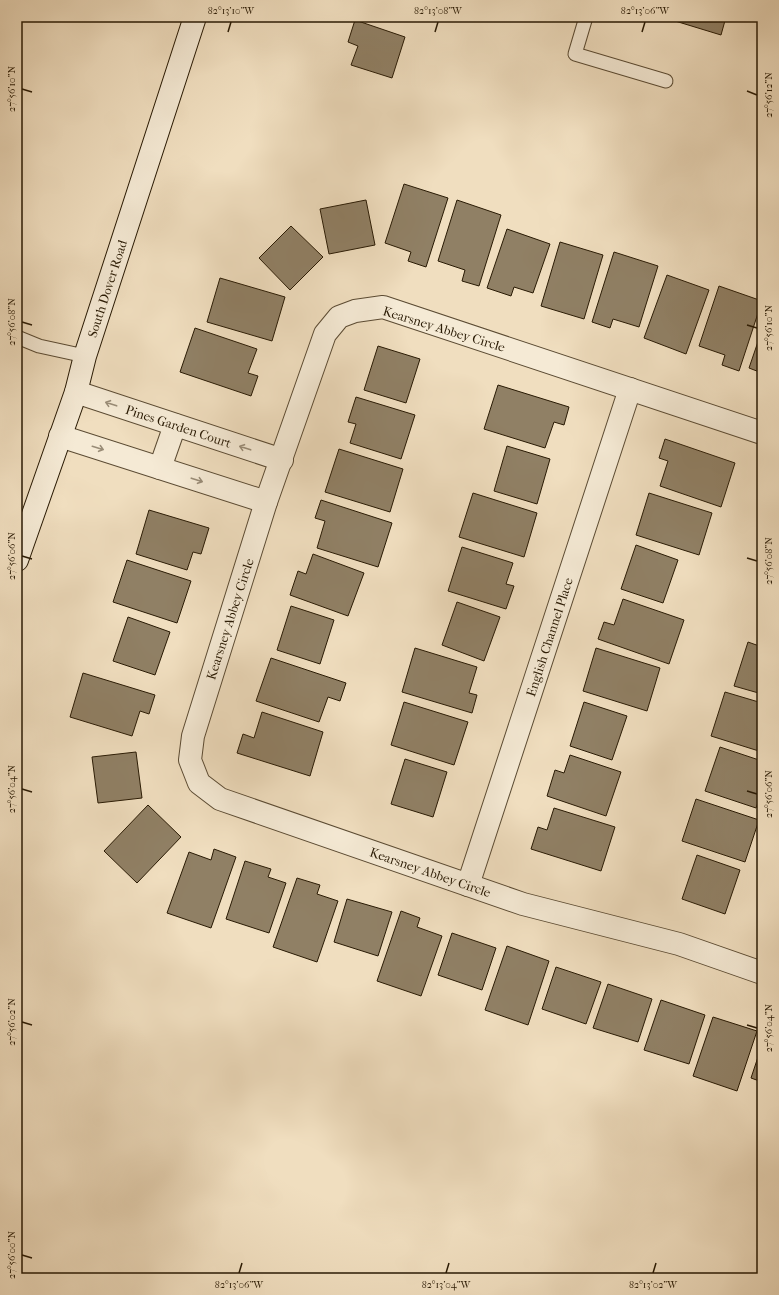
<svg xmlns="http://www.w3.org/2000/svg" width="779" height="1295" font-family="'IM FELL French Canon',serif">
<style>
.building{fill:#908065;stroke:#291a04}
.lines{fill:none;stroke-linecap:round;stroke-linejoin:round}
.lane-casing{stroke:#5b4b33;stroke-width:15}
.street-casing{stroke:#5b4b33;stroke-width:24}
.secondary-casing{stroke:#291a04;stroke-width:24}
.lane{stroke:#f5ead5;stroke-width:13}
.street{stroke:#f5ead5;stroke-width:22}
.secondary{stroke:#f5ead5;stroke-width:22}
.oneway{stroke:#998c77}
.ticks{fill:none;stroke:#291a04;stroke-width:1.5}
.labels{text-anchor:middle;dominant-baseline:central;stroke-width:3;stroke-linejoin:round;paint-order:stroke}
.street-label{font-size:13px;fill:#291a04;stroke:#f5ead5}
.neatline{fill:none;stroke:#291a04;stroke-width:1.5}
.ticks-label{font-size:10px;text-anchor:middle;fill:#291a04}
</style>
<rect width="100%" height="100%" fill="#f0debf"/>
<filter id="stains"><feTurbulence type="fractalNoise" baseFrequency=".005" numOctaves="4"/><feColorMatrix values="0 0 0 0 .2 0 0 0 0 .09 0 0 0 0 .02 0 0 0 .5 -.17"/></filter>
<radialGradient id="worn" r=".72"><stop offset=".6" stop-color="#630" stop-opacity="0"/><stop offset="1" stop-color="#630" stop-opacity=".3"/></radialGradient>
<g class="building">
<path d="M 662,17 L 726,17 L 721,35 Z"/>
<path d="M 355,20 L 405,37 L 392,78 L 351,65 L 358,46 L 348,42 Z"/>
<path d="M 404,184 L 448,198 L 426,267 L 408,261 L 411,252 L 385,243 Z"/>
<path d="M 366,200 L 375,245 L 329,254 L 320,209 Z"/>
<path d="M 457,200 L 501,215 L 479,286 L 462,281 L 465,270 L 438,261 Z"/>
<path d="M 291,226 L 323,257 L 290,290 L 259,258 Z"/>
<path d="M 507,229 L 550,244 L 533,293 L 514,287 L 511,296 L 487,288 Z"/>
<path d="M 560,242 L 603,255 L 584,319 L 541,306 Z"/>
<path d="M 614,252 L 658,266 L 639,327 L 613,319 L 610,328 L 592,322 Z"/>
<path d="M 667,275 L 709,290 L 686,354 L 644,338 Z"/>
<path d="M 220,278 L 285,297 L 272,341 L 207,322 Z"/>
<path d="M 719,286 L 762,301 L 739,371 L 722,365 L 725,355 L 699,346 Z"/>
<path d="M 195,328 L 257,349 L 248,373 L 258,376 L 251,396 L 180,372 Z"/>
<path d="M 762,330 L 762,373 L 749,368 Z"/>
<path d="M 378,346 L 420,359 L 406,403 L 364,390 Z"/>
<path d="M 498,385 L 569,407 L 564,425 L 554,422 L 545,448 L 484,429 Z"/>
<path d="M 356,397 L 415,415 L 401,459 L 350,443 L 356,424 L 348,422 Z"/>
<path d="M 665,439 L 735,463 L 721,507 L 660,486 L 668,461 L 659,458 Z"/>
<path d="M 507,446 L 550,459 L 537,504 L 494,491 Z"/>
<path d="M 339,449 L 403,469 L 390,512 L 325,492 Z"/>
<path d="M 473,493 L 537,513 L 524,557 L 459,537 Z"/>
<path d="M 649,493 L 712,513 L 699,555 L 636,535 Z"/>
<path d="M 321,500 L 392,523 L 378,567 L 317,548 L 325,521 L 315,518 Z"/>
<path d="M 149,510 L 209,528 L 201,554 L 193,552 L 187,570 L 136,554 Z"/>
<path d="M 636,545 L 678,560 L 663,603 L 621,589 Z"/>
<path d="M 462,547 L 513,563 L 506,584 L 514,586 L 506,609 L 448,591 Z"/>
<path d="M 313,554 L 364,573 L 348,616 L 290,595 L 298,571 L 306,574 Z"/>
<path d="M 127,560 L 191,581 L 177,623 L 113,602 Z"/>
<path d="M 623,599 L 684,620 L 669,664 L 598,639 L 604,622 L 614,625 Z"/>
<path d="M 457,602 L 500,617 L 484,661 L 442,645 Z"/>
<path d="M 291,606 L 334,620 L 320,664 L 277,650 Z"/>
<path d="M 128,617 L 170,632 L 155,675 L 113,661 Z"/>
<path d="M 748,642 L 762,647 L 762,694 L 734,686 Z"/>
<path d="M 415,648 L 477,667 L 469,693 L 477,695 L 472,713 L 402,692 Z"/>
<path d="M 596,648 L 660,668 L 647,711 L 583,691 Z"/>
<path d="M 271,658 L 346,683 L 340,701 L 328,697 L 319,722 L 256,701 Z"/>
<path d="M 83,673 L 155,695 L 149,714 L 140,711 L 132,736 L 70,717 Z"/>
<path d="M 725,692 L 762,703 L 762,752 L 711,736 Z"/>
<path d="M 404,702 L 468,722 L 454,765 L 391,745 Z"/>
<path d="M 584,702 L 627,716 L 612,760 L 570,746 Z"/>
<path d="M 262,712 L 323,732 L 310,776 L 237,753 L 243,734 L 254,738 Z"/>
<path d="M 720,747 L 762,761 L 762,791 L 756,808 L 705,791 Z"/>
<path d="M 136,752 L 142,798 L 98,803 L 92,757 Z"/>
<path d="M 570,755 L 621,772 L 606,816 L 547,796 L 555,770 L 564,773 Z"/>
<path d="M 405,759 L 447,772 L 433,817 L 391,804 Z"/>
<path d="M 696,799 L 759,820 L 745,862 L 682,841 Z"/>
<path d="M 148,805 L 181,837 L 137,883 L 104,851 Z"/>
<path d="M 554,808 L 615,827 L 601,871 L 531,849 L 538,827 L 547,830 Z"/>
<path d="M 214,849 L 236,857 L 211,928 L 167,913 L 189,852 L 211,860 Z"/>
<path d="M 697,855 L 740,870 L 725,914 L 682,899 Z"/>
<path d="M 245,861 L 271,869 L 268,877 L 286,883 L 269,933 L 226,919 Z"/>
<path d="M 297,878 L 320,885 L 317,894 L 338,901 L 317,962 L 273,947 Z"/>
<path d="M 347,899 L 392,912 L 378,956 L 334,942 Z"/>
<path d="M 401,911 L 420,918 L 417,927 L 442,936 L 421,996 L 377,981 Z"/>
<path d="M 452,933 L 496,948 L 482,990 L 438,975 Z"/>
<path d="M 507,946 L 549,961 L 528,1025 L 485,1010 Z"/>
<path d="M 556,967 L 601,982 L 586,1024 L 542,1009 Z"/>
<path d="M 608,984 L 652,999 L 638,1042 L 593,1028 Z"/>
<path d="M 661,1000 L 705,1015 L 689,1064 L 644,1050 Z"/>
<path d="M 713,1017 L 757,1031 L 737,1091 L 693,1076 Z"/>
<path d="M 762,1045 L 762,1082 L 751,1078 Z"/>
</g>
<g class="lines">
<g class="lane-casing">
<g id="lane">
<path d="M 586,17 L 575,54 L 666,81"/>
<path d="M 17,337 L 39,346 L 85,356"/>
</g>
</g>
<g class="street-casing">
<g id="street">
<path id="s1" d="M 76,392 L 282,460"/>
<path id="s2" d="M 762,433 L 383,307 L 355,311 L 339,317 L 325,334 L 266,502 L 193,736 L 190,760 L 199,783 L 220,799 L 523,904 L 679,944 L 762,973"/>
<path d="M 60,436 L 266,502"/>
<path d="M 160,468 L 175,425"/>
<path id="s3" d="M 468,885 L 630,389"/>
</g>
</g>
<g class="secondary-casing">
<g id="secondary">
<path id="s4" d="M 17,560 L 76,392 L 85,356 L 195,17"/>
</g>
</g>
<use href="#lane" class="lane"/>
<use href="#street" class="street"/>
<use href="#secondary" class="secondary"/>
</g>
<defs><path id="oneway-shaft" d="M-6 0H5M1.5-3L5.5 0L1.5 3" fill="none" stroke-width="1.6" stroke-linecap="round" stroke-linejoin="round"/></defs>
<g class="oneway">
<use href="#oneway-shaft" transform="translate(111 404) rotate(-162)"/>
<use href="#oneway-shaft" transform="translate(98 448) rotate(17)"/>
<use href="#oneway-shaft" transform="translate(245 448) rotate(-162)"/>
<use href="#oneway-shaft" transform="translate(197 480) rotate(18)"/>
</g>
<path class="ticks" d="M 228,32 L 231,22M 435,32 L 438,22M 642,32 L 645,22M 22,89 L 32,92M 747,91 L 757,95M 22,322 L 32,325M 747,325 L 757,328M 22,556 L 32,559M 747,558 L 757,561M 22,789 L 32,792M 747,791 L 757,794M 22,1022 L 32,1025M 747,1025 L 757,1028M 22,1255 L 32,1258M 239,1273 L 242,1263M 446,1273 L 449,1263M 653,1273 L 656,1263"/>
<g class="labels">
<g class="street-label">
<text stroke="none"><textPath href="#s4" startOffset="286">South Dover Road</textPath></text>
<text transform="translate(444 329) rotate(17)">Kearsney Abbey Circle</text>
<text stroke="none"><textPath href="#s1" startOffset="108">Pines Garden Court</textPath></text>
<text transform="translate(230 619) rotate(-72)">Kearsney Abbey Circle</text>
<text stroke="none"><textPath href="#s3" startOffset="261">English Channel Place</textPath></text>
<text stroke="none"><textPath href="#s2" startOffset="1188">Kearsney Abbey Circle</textPath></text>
</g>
</g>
<rect width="779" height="1295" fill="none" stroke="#f0debf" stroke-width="44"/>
<rect x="22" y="22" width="735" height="1251" class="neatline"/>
<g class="ticks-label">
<text x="231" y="14">82°13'10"W</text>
<text x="438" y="14">82°13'08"W</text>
<text x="645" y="14">82°13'06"W</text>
<text transform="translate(11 89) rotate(-90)" y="4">27°56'10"N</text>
<text transform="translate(768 95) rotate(-90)" y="4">27°56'12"N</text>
<text transform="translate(11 322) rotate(-90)" y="4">27°56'08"N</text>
<text transform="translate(768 328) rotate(-90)" y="4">27°56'10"N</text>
<text transform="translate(11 556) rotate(-90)" y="4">27°56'06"N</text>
<text transform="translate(768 561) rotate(-90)" y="4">27°56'08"N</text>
<text transform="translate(11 789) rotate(-90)" y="4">27°56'04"N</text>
<text transform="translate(768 794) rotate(-90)" y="4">27°56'06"N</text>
<text transform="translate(11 1022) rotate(-90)" y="4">27°56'02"N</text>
<text transform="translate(768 1028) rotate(-90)" y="4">27°56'04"N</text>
<text transform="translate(11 1255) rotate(-90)" y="4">27°56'00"N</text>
<text x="239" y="1288">82°13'06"W</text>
<text x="446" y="1288">82°13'04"W</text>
<text x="653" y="1288">82°13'02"W</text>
</g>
<rect width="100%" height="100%" filter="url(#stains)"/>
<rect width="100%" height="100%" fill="url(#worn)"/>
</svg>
